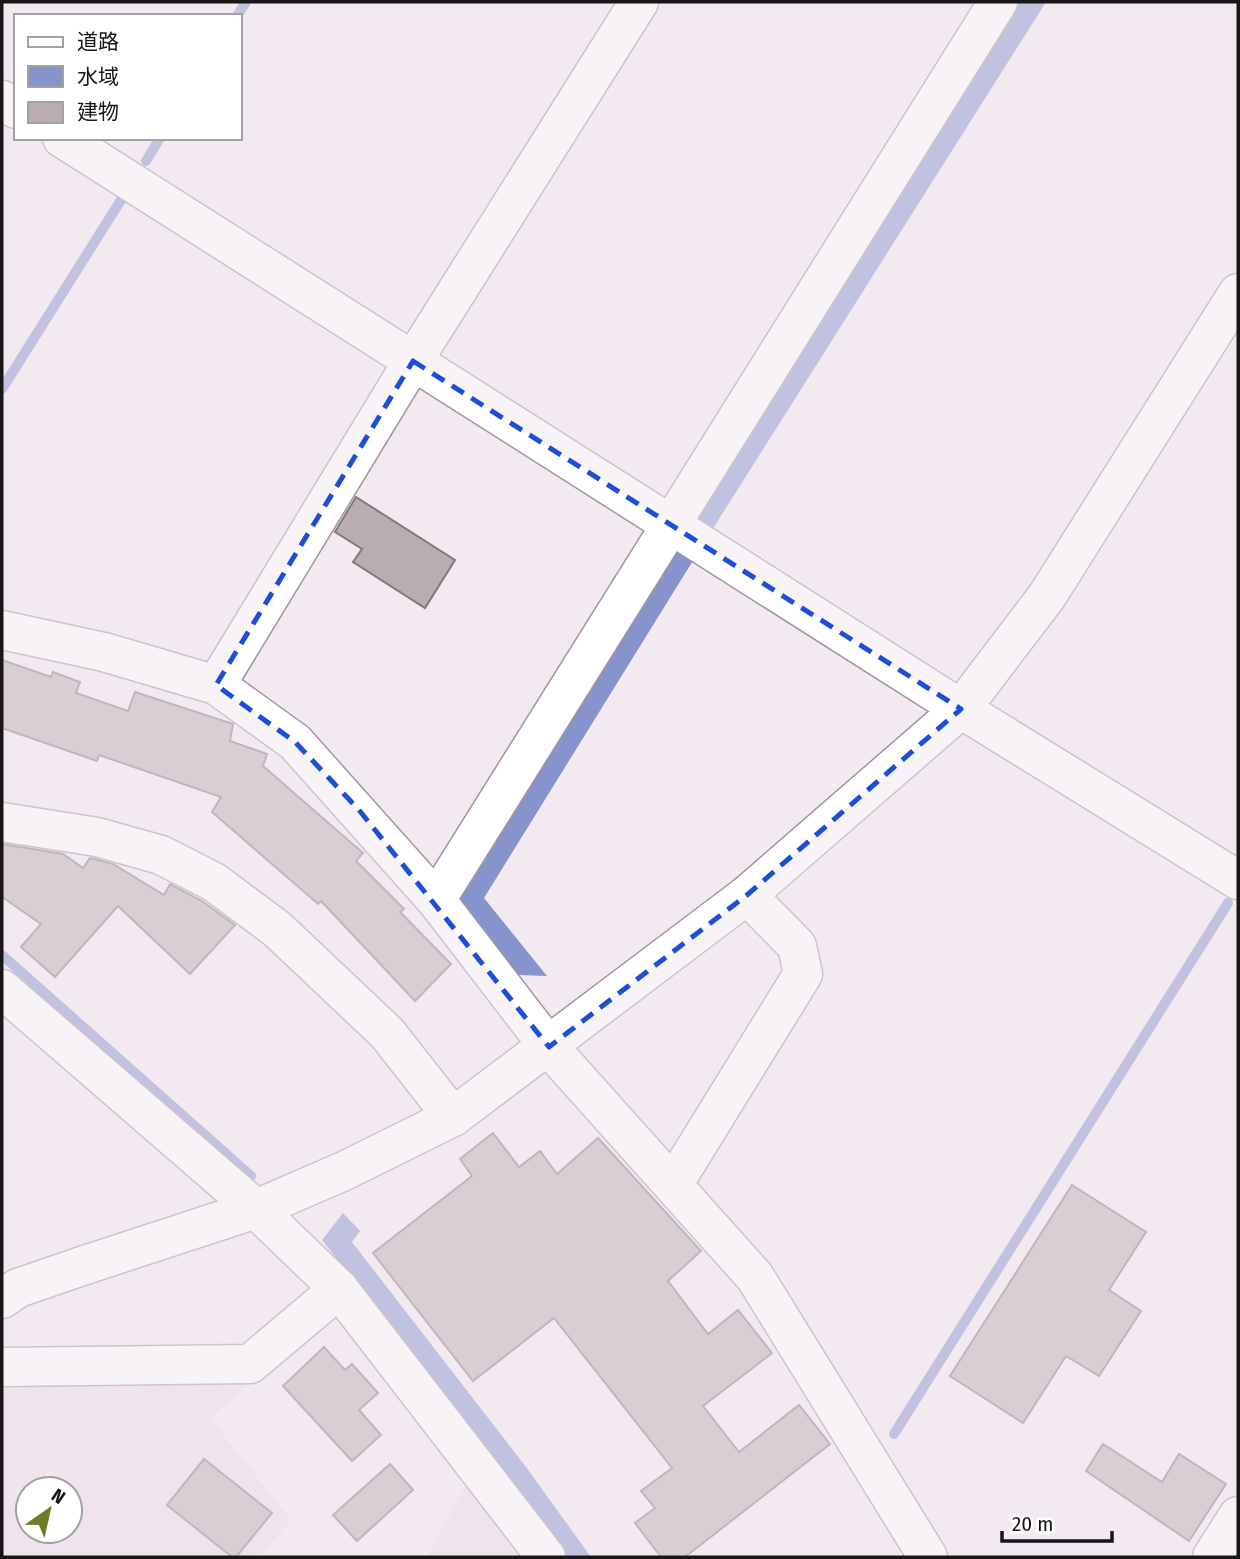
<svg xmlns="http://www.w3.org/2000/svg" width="1240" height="1559" font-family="'Fira Sans Condensed','Noto Sans JP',sans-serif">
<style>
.built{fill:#ecdbe8;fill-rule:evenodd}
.water{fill:#8693cc}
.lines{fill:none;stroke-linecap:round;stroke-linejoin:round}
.stream{stroke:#8693cc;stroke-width:10}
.building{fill:#b9adb0;stroke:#84787b;stroke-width:2}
.minor-casing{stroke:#a1989f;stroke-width:41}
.minor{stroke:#fff;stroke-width:38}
.marked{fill:none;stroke:#1d4ed8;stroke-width:5;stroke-dasharray:14 9;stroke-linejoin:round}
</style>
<rect width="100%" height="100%" fill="#f3e9f1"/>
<g class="built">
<path d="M 256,1377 L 210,1418 L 291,1520 L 259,1557 L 2,1557 L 2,1382 ZM 28,1489 L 70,1489 L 70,1531 L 28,1531 Z"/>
<path d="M 466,1486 L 522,1557 L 427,1557 Z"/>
</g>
<g class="water">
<path d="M 1017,2 L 1046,2 L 712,530 L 484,898 L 547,976 L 519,975 L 457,895 Z"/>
<path d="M 343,1213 L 360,1231 L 352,1242 L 526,1467 L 591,1557 L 566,1557 L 512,1483 L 322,1240 Z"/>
</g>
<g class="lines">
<g class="stream">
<path d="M 237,16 L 246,2"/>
<path d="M 146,161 L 160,138"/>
<path d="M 2,389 L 121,200"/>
<path d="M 2,955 L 251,1176"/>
<path d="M 894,1434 L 1228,903"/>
</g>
</g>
<g class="building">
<path d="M 356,497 L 455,560 L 425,608 L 353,562 L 362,549 L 335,532 Z"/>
<path d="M 2,660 L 51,677 L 53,672 L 80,682 L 76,693 L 128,711 L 135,692 L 233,724 L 230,741 L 267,754 L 263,766 L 363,853 L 356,861 L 404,909 L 400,912 L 451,964 L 415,1001 L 321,901 L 318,904 L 212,812 L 221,797 L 99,755 L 97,761 L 2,728 Z"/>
<path d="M 2,844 L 63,854 L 83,868 L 90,858 L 113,864 L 164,895 L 170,884 L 202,901 L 235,925 L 190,974 L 118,906 L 55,977 L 21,947 L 41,924 L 2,897 Z"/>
<path d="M 493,1133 L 519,1167 L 540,1151 L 557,1174 L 598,1138 L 701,1251 L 668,1281 L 708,1334 L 738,1310 L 772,1353 L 703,1406 L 739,1452 L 799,1405 L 830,1444 L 685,1557 L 661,1557 L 635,1523 L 655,1508 L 641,1491 L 672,1468 L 554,1318 L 473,1381 L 373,1253 L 472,1176 L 460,1159 Z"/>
<path d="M 1072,1185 L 1146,1232 L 1109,1290 L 1141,1311 L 1099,1376 L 1066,1356 L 1023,1423 L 950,1376 Z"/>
<path d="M 324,1347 L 345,1370 L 352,1364 L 378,1393 L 359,1410 L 381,1435 L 352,1461 L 283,1386 Z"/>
<path d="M 1103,1444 L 1162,1482 L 1179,1454 L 1226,1484 L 1189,1541 L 1086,1471 Z"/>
<path d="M 204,1459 L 272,1513 L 236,1557 L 232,1557 L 167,1505 Z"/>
<path d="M 390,1464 L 413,1490 L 357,1541 L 333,1515 Z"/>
</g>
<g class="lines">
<g class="minor-casing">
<g id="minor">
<path d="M 2,100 L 16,109"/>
<path d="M 62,138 L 961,709 L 1238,880"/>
<path d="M 2,630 L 104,652 L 216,685 L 295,742 L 436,900 L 549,1047 L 755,1277 L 928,1557"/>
<path d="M 216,685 L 413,361 L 639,2"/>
<path d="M 2,822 L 97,837 L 161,855 L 214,882 L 277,929 L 387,1033 L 453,1117"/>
<path d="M 436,900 L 998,2"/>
<path d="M 2,989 L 256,1209 L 339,1289 L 546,1557"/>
<path d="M 674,1183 L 803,974 L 797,946 L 747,895"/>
<path d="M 2,1299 L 18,1288 L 85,1265 L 256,1209 L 344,1171 L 453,1117 L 747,895 L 961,709 L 1047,596 L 1238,293"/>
<path d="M 2,1367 L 250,1364 L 339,1289"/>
<path d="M 1212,1557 L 1238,1516"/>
</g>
</g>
<use href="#minor" class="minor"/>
</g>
<path d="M0 0H1240V1559H0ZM 413,361 L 961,709 L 747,895 L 549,1047 L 359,810 L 295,742 L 216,685 Z" fill="#f3e9f1" fill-opacity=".55" fill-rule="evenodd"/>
<path class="marked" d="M 413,361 L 961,709 L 747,895 L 549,1047 L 359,810 L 295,742 L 216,685 Z"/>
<rect width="1240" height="1559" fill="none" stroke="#191618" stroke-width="7"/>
<rect x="14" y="14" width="228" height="126" fill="#ffffff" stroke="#a3a2a3" stroke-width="2"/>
<rect x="28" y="37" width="35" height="10" fill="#ffffff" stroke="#a3a2a3" stroke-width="2"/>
<text x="77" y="49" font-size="21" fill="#191618">道路</text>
<rect x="28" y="66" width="35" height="21" fill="#8693cc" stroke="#a3a2a3" stroke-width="2"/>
<text x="77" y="84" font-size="21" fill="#191618">水域</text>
<rect x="28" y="102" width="35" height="21" fill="#b9adb0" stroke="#a3a2a3" stroke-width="2"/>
<text x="77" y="119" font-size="21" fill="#191618">建物</text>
<g transform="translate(49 1510) rotate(34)"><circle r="33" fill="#ffffff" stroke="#a3a2a3" stroke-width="2"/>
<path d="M0-5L12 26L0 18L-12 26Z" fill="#6f7c29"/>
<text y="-10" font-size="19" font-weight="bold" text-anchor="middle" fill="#191618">N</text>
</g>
<path d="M1002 1531v10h110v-10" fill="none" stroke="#191618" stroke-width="3.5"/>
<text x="1012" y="1531" font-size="21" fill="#191618" stroke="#ffffff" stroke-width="5" paint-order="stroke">20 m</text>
</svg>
